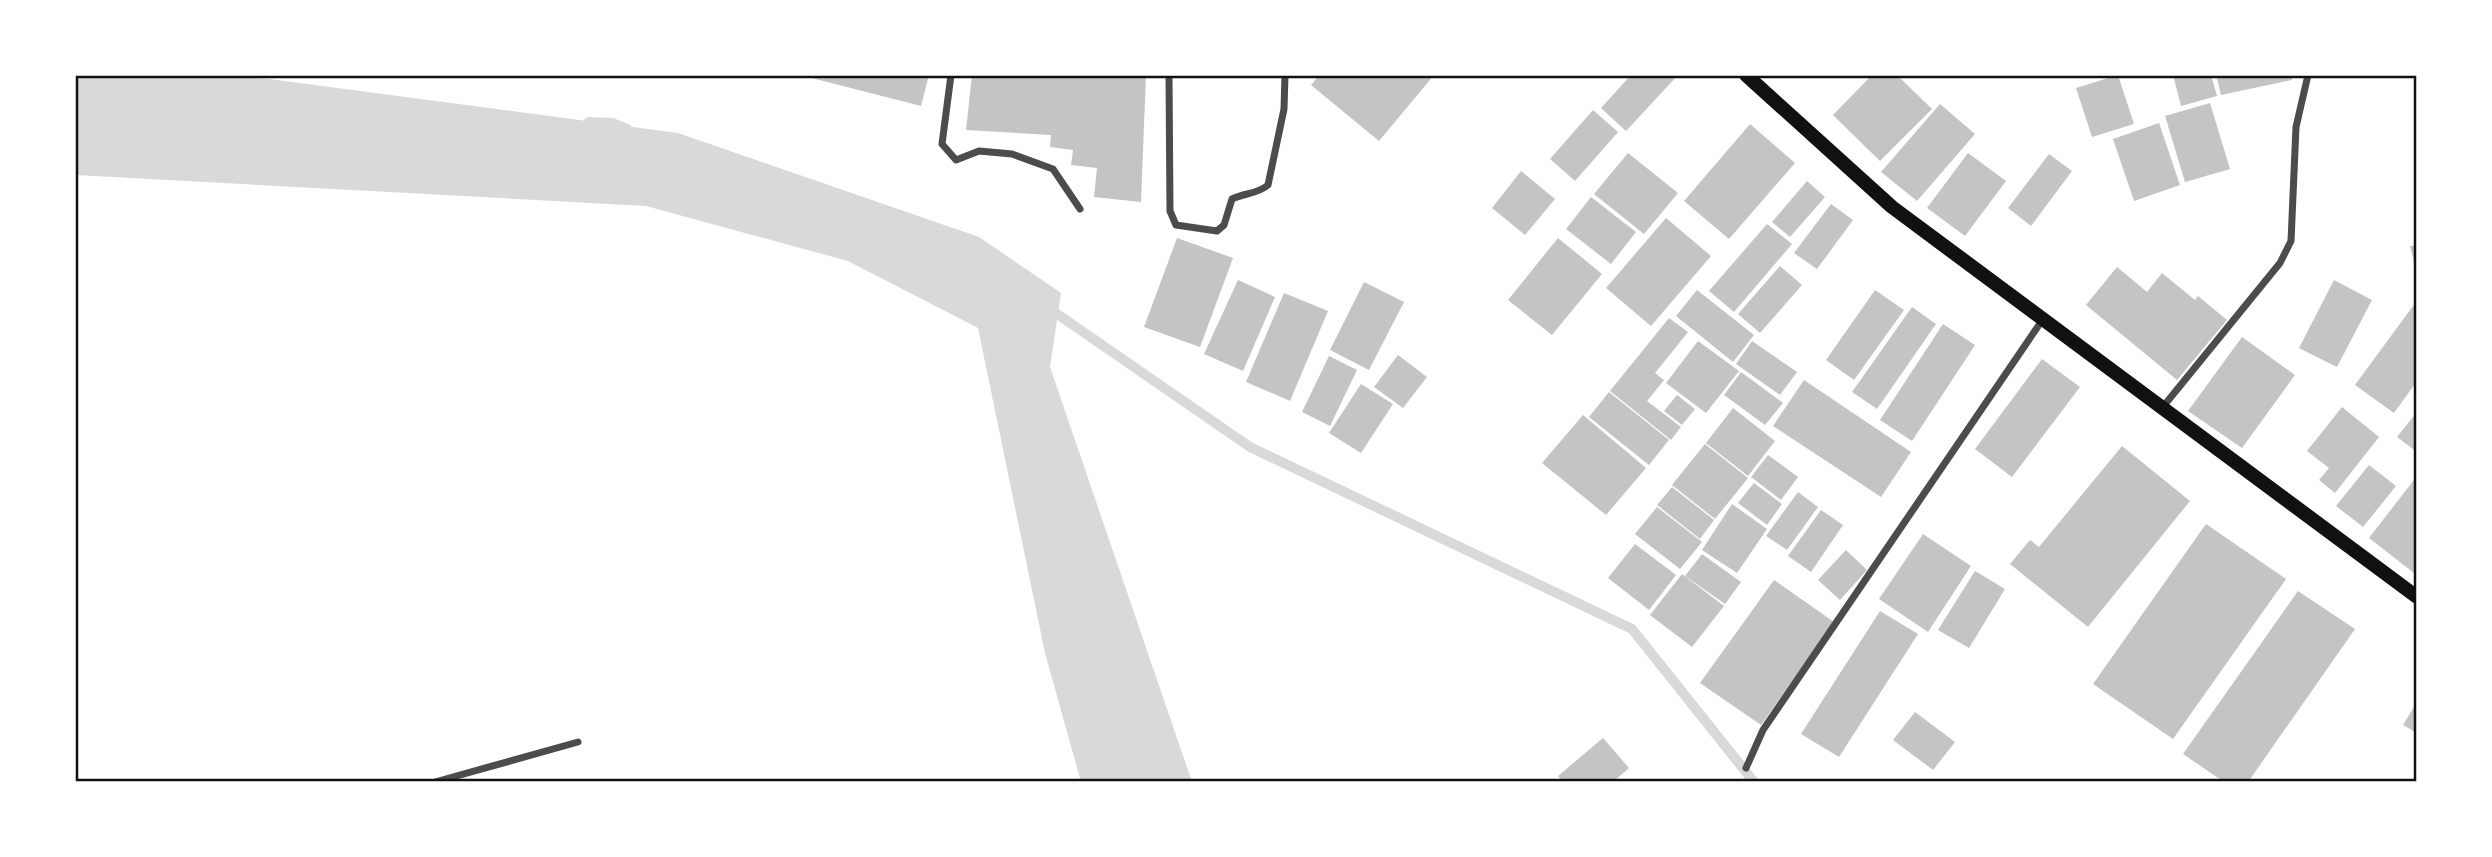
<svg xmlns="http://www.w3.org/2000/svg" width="2492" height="857" font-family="'IBM Plex Sans',sans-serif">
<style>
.water{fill:#d9d9d9}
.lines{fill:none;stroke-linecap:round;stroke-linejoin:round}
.stream{stroke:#d9d9d9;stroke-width:10}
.building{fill:#c4c4c4}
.minor{stroke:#4c4c4c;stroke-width:7}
.secondary{stroke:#111;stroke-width:14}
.neatline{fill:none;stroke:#111;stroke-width:2.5}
</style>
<rect width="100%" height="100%" fill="#fff"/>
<path class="water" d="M 75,75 L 212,75 L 269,79 L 678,133 L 979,237 L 1061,293 L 1050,367 L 1192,782 L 1081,782 L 1045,653 L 978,328 L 848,261 L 646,206 L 75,175 Z"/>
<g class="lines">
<g class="stream">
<path d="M 589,122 L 612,123 L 627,129"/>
<path d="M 1047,307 L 1250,447 L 1632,629 L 1754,782"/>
</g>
</g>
<g class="building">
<path d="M 800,75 L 929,75 L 921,106 Z"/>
<path d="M 972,75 L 1146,75 L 1141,202 L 1094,197 L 1097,168 L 1071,165 L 1073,150 L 1050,147 L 1051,135 L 966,130 Z"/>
<path d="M 1319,75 L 1434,75 L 1379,141 L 1311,85 Z"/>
<path d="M 1631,75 L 1678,75 L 1626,131 L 1601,108 Z"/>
<path d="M 1872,75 L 1897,75 L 1932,109 L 1880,161 L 1833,115 Z"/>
<path d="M 2118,75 L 2134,124 L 2092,137 L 2076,88 Z"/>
<path d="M 2173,75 L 2211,75 L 2217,96 L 2181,106 Z"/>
<path d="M 2216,75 L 2291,75 L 2292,80 L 2221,95 Z"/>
<path d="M 2210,103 L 2230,169 L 2185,182 L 2165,116 Z"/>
<path d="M 1940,104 L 1975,134 L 1917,201 L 1881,172 Z"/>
<path d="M 1593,110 L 1618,132 L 1575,181 L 1550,159 Z"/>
<path d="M 2159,123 L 2180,185 L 2134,201 L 2113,139 Z"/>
<path d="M 1750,124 L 1795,163 L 1729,239 L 1684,201 Z"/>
<path d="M 1628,153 L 1678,193 L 1644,234 L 1594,194 Z"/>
<path d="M 1968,153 L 2006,181 L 1965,236 L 1927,208 Z"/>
<path d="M 2049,154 L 2072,171 L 2031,226 L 2008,208 Z"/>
<path d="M 1521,171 L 1555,199 L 1525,235 L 1492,208 Z"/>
<path d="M 1807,181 L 1825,197 L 1790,237 L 1772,222 Z"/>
<path d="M 1591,197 L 1636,232 L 1611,264 L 1566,229 Z"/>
<path d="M 1831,204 L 1853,220 L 1817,269 L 1794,253 Z"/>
<path d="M 1666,218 L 1711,256 L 1651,326 L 1606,288 Z"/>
<path d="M 1767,224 L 1792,244 L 1734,312 L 1709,291 Z"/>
<path d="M 1177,238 L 1233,258 L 1200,347 L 1144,327 Z"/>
<path d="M 1558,238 L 1602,274 L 1552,335 L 1508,300 Z"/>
<path d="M 2417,245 L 2417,270 L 2416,270 L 2410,246 Z"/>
<path d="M 1780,266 L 1802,285 L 1760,333 L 1738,314 Z"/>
<path d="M 2117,267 L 2147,292 L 2162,273 L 2195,300 L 2198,296 L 2227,320 L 2177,380 L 2086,305 Z"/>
<path d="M 1238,280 L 1275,297 L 1243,371 L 1204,354 Z"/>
<path d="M 2334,280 L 2372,300 L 2337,367 L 2299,348 Z"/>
<path d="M 1364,282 L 1404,302 L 1369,370 L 1330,350 Z"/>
<path d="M 1697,290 L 1754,335 L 1733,362 L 1676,316 Z"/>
<path d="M 1875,290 L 1904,310 L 1854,380 L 1826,360 Z"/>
<path d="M 1284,293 L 1328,311 L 1290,401 L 1246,382 Z"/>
<path d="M 2413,306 L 2417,309 L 2417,381 L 2394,413 L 2355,385 Z"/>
<path d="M 1912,307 L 1936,324 L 1877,409 L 1852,392 Z"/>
<path d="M 1669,318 L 1688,332 L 1655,373 L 1664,380 L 1647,401 L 1681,427 L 1671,440 L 1610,391 Z"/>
<path d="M 1943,324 L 1975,345 L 1912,441 L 1880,420 Z"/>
<path d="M 2242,337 L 2295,375 L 2242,448 L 2188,411 Z"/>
<path d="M 1698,341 L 1739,371 L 1706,413 L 1666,383 Z"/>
<path d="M 1752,341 L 1797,372 L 1780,395 L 1736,364 Z"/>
<path d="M 1398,355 L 1427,377 L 1403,408 L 1374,387 Z"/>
<path d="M 1329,356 L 1357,370 L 1330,426 L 1302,412 Z"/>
<path d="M 2042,359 L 2080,387 L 2012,477 L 1975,449 Z"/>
<path d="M 1741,372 L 1783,403 L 1765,425 L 1724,395 Z"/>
<path d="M 1804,380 L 1911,452 L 1881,497 L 1773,426 Z"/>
<path d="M 1361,384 L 1393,404 L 1361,453 L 1329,433 Z"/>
<path d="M 1609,392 L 1669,440 L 1649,465 L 1589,417 Z"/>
<path d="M 1677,395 L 1695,409 L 1682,425 L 1664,411 Z"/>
<path d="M 2342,407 L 2379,437 L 2335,493 L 2319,480 L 2329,468 L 2307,451 Z"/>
<path d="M 1733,408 L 1775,441 L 1748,476 L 1706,443 Z"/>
<path d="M 2417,412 L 2417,452 L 2397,437 Z"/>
<path d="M 1583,415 L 1646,468 L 1606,515 L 1542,463 Z"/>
<path d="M 1705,444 L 1748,478 L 1715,519 L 1672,485 Z"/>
<path d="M 2122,446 L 2190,501 L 2088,627 L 2010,564 L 2030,540 L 2039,547 Z"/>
<path d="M 1768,455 L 1798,477 L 1781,500 L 1751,477 Z"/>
<path d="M 2369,465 L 2396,486 L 2363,527 L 2336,506 Z"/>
<path d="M 2417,476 L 2417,569 L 2414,573 L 2369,538 Z"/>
<path d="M 1754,483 L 1782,504 L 1767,525 L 1738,503 Z"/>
<path d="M 1672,487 L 1714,520 L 1700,539 L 1657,505 Z"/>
<path d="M 1798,492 L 1818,507 L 1787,550 L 1766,536 Z"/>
<path d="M 1732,504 L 1767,529 L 1737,573 L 1702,550 Z"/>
<path d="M 1657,507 L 1702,542 L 1680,569 L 1635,534 Z"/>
<path d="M 1821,510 L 1843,525 L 1811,572 L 1788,556 Z"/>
<path d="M 2206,524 L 2286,579 L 2173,739 L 2093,684 Z"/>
<path d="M 1923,534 L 1971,566 L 1928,632 L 1879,599 Z"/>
<path d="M 1635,544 L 1676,575 L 1649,610 L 1608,578 Z"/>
<path d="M 1846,550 L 1867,570 L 1840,600 L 1818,580 Z"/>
<path d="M 1702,554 L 1741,582 L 1725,604 L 1685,576 Z"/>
<path d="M 1975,571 L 2005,589 L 1969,648 L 1938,630 Z"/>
<path d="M 1682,574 L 1724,606 L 1692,647 L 1650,615 Z"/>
<path d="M 1774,580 L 1834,622 L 1761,725 L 1700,683 Z"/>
<path d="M 2298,591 L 2355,629 L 2248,782 L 2224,782 L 2183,754 Z"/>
<path d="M 1880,611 L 1918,634 L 1839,757 L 1801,734 Z"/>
<path d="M 2417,702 L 2417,733 L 2403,725 Z"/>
<path d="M 1915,712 L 1955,742 L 1933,770 L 1893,740 Z"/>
<path d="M 1603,738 L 1629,768 L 1613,782 L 1563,782 L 1558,776 Z"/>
</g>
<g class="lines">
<g class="minor">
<path d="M 951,75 L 942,144 L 956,160 L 979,151 L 1012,154 L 1053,169 L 1080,209"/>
<path d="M 1169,75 L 1170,211 L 1176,225 L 1217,231 L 1224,225 L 1232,199 C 1244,193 1258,194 1268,185 L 1284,109 L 1285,75"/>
<path d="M 2162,408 L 2280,263 L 2291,241 L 2296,127 L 2308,75"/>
<path d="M 1746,768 L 1763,730 L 2043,319"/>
<path d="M 435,782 L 578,742"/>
</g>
<path class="secondary" d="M 1746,75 L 1892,207 L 2417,597"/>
</g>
<rect width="2492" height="857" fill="none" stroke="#ffffff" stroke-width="154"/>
<rect x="77" y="77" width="2338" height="703" class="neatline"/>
</svg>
